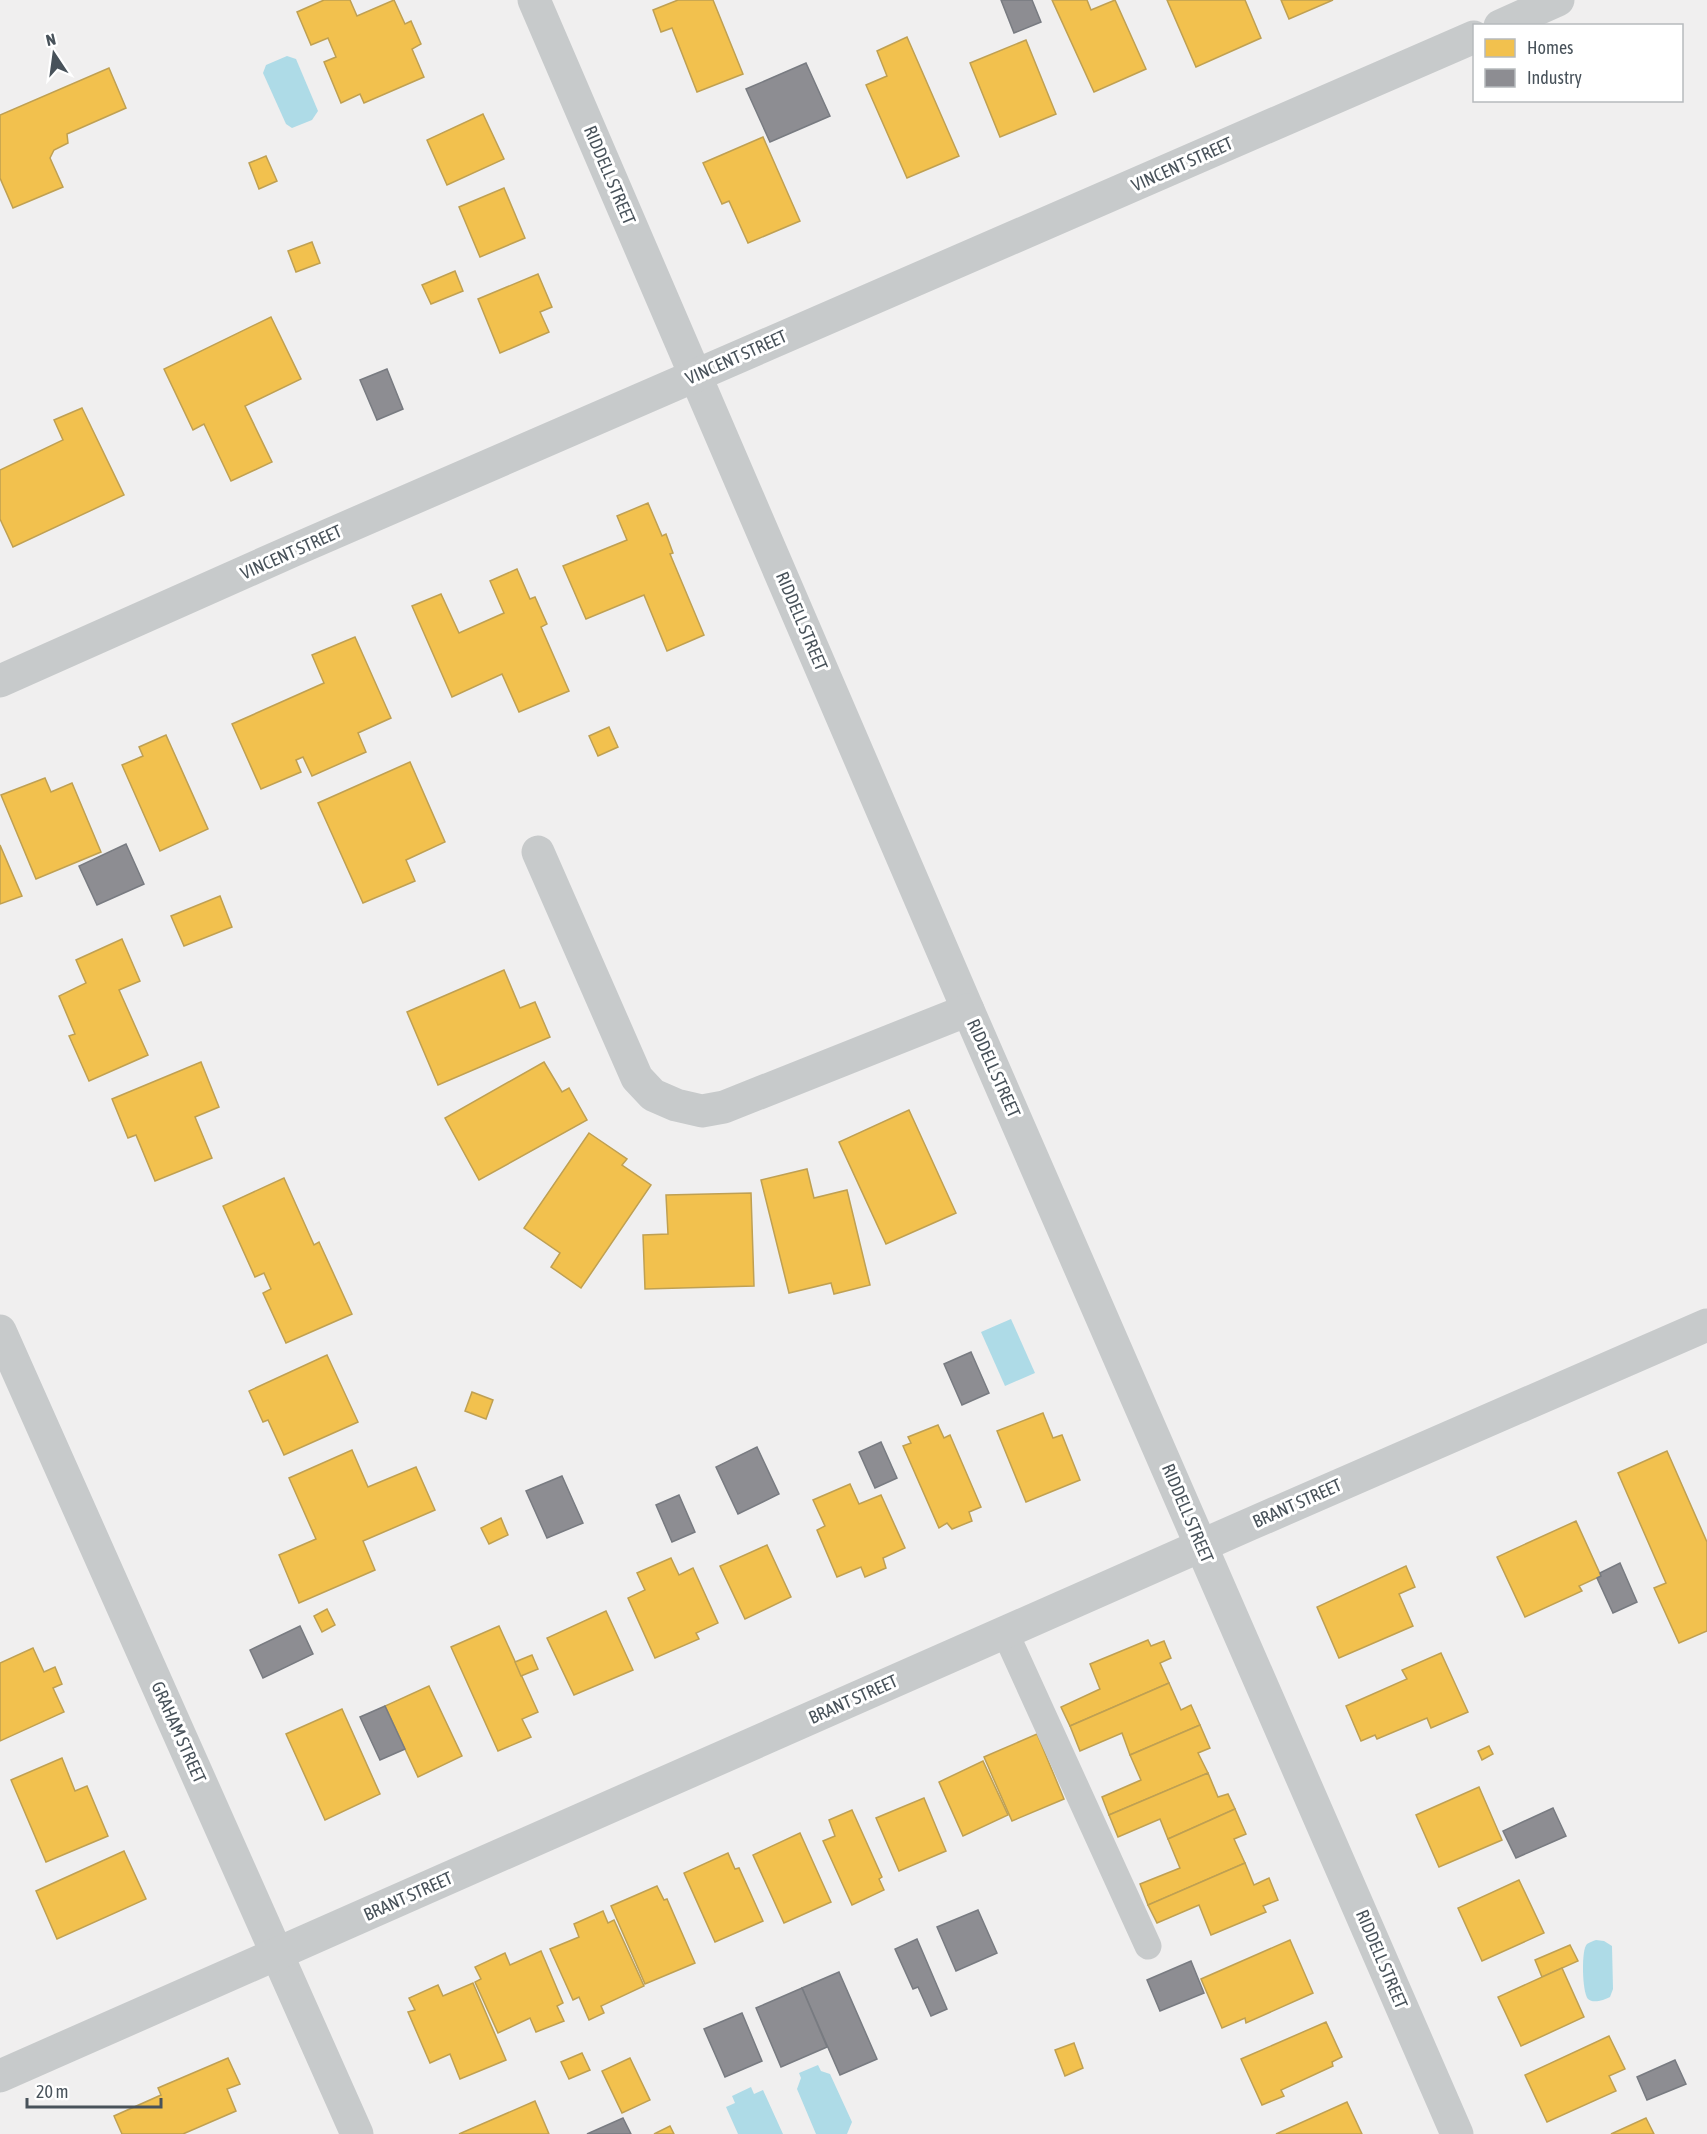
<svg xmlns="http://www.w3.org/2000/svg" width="1707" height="2134" font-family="'Asap Condensed',sans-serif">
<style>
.water{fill:#aedbe7}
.homes{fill:#f2c14e;stroke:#bfa052;stroke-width:1.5}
.industry{fill:#8d8d92;stroke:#787b81;stroke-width:1.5}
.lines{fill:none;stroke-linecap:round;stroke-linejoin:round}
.service{stroke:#c7cacb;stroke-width:27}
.minor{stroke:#c7cacb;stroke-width:33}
.tertiary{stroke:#c7cacb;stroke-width:33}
.labels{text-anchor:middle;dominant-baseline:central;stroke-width:6;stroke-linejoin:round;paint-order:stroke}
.street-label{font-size:18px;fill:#48525a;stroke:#fff}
</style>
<rect width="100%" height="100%" fill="#f0efef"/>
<g class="water">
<path d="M 287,56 L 296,59 L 318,111 L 312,120 L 292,128 L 286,124 L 263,73 L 266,65 Z"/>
<path d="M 1011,1319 L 1035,1373 L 1005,1386 L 981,1332 Z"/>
<path d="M 1596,1940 L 1604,1941 L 1612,1946 L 1613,1989 L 1610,1997 C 1604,2000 1593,2004 1588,1999 C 1582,1993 1581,1949 1587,1944 C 1590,1942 1593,1941 1596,1940 Z"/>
<path d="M 818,2065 L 821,2071 L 830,2074 L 852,2122 L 847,2134 L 816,2134 L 797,2089 L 801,2078 L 799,2073 Z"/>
<path d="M 751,2087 L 754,2094 L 763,2090 L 783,2134 L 738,2134 L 726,2107 L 735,2103 L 732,2096 Z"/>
</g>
<g class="homes">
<path d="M 324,0 L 350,0 L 357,16 L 394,0 L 405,24 L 411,21 L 421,44 L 412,49 L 424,77 L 364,103 L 360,94 L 341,103 L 324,62 L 336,57 L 328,38 L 311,45 L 297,12 Z"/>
<path d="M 678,0 L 713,0 L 743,74 L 697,92 L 672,28 L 661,32 L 653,10 Z"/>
<path d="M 1052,0 L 1087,0 L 1091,10 L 1115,0 L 1146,69 L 1094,92 Z"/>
<path d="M 1167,0 L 1245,0 L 1261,38 L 1196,67 Z"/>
<path d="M 1281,0 L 1333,0 L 1289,19 Z"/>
<path d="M 907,37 L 959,156 L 907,178 L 866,85 L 887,76 L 877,51 Z"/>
<path d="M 1026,40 L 1056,114 L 1000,137 L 970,63 Z"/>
<path d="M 109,68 L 126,108 L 67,134 L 68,143 L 54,150 L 50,158 L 63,187 L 13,208 L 0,178 L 0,115 Z"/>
<path d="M 483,114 L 504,159 L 447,185 L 427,140 Z"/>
<path d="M 763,137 L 800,221 L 748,243 L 729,201 L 722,204 L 703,163 Z"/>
<path d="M 266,156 L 277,181 L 259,189 L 249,163 Z"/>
<path d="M 504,188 L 525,238 L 480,257 L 459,207 Z"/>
<path d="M 312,242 L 320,263 L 296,272 L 288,251 Z"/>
<path d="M 455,271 L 463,291 L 431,304 L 422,285 Z"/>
<path d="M 538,274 L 552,307 L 540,312 L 549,332 L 500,353 L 478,299 Z"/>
<path d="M 271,317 L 301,379 L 245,406 L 272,462 L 231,481 L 204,424 L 193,430 L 164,369 Z"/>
<path d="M 82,408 L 124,495 L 13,547 L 0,519 L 0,470 L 63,440 L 54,420 Z"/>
<path d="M 648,503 L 662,536 L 666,534 L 673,553 L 670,554 L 704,635 L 667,651 L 644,595 L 586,619 L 563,566 L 627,540 L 617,516 Z"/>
<path d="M 517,569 L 530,599 L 535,597 L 547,624 L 541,627 L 569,691 L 519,712 L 502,674 L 452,697 L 412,606 L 441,594 L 459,633 L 504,613 L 490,581 Z"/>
<path d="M 355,637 L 391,718 L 358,733 L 366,752 L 312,776 L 303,757 L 296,760 L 301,772 L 261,789 L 232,724 L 324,683 L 312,655 Z"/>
<path d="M 609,727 L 618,747 L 598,756 L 589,736 Z"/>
<path d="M 166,735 L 208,829 L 160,851 L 122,765 L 143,756 L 139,747 Z"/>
<path d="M 410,762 L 445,842 L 406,860 L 415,881 L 363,903 L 318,803 Z"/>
<path d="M 45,778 L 51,792 L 72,783 L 101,852 L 36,879 L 1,795 Z"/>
<path d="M 0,845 L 22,896 L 0,904 Z"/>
<path d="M 220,896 L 232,927 L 184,946 L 171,916 Z"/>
<path d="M 122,939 L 140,981 L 119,990 L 148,1055 L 89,1081 L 69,1036 L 75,1034 L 59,996 L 86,983 L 76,960 Z"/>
<path d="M 504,970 L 520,1008 L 535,1002 L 550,1037 L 438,1085 L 407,1012 Z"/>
<path d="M 201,1062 L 219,1107 L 195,1117 L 212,1158 L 155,1181 L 136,1135 L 128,1138 L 112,1099 Z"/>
<path d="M 544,1062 L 562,1092 L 569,1088 L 587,1120 L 479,1180 L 445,1118 Z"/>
<path d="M 909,1110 L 956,1213 L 886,1244 L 839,1142 Z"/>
<path d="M 589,1133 L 627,1159 L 622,1165 L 651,1185 L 581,1288 L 551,1267 L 560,1253 L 524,1228 Z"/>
<path d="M 807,1169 L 814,1198 L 847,1190 L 870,1285 L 834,1294 L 831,1283 L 789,1293 L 761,1180 Z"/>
<path d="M 284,1178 L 314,1245 L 319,1242 L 352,1314 L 286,1343 L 263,1293 L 271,1289 L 264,1273 L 255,1277 L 223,1206 Z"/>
<path d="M 751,1193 L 754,1286 L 645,1289 L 643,1235 L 668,1234 L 666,1195 Z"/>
<path d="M 327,1355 L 358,1422 L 284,1455 L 268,1420 L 263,1422 L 249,1391 Z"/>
<path d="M 472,1392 L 493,1400 L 486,1419 L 465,1411 Z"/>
<path d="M 1043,1413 L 1053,1438 L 1062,1435 L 1080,1480 L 1026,1502 L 997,1431 Z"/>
<path d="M 938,1425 L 944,1438 L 950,1435 L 981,1507 L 969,1512 L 972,1521 L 952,1529 L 947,1523 L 939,1528 L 903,1446 L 911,1443 L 908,1437 Z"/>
<path d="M 352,1450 L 368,1487 L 416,1467 L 435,1510 L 363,1541 L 375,1570 L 299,1603 L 279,1555 L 316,1539 L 289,1478 Z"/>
<path d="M 1667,1451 L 1707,1542 L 1707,1631 L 1679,1643 L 1654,1588 L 1666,1583 L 1618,1473 Z"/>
<path d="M 850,1484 L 859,1504 L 881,1495 L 905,1548 L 883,1558 L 886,1568 L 865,1577 L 861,1567 L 837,1577 L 817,1530 L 825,1526 L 813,1500 Z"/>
<path d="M 501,1518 L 508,1535 L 489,1544 L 481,1528 Z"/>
<path d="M 1576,1521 L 1601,1576 L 1579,1586 L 1582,1591 L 1525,1617 L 1497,1557 Z"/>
<path d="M 767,1545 L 791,1597 L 745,1619 L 720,1566 Z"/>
<path d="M 671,1558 L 679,1575 L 693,1568 L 718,1623 L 696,1633 L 699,1639 L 655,1658 L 628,1598 L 645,1590 L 637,1573 Z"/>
<path d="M 1406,1566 L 1415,1587 L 1399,1594 L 1413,1626 L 1339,1658 L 1317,1607 Z"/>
<path d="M 327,1609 L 335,1625 L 322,1632 L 314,1616 Z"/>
<path d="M 606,1611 L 633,1670 L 574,1695 L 547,1638 Z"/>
<path d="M 499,1626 L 538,1712 L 522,1719 L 531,1737 L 498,1751 L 451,1647 Z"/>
<path d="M 1148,1640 L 1151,1646 L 1164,1641 L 1171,1658 L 1160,1663 L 1169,1683 L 1070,1726 L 1061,1707 L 1100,1689 L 1090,1664 Z"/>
<path d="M 33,1648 L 44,1672 L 55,1667 L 62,1684 L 53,1688 L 64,1712 L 0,1741 L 0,1663 Z"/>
<path d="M 1441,1653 L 1468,1712 L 1431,1728 L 1427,1718 L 1377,1739 L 1375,1735 L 1361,1741 L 1346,1706 L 1407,1679 L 1402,1670 Z"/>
<path d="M 532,1655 L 538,1669 L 521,1676 L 515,1662 Z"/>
<path d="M 1169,1683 L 1181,1710 L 1191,1705 L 1200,1725 L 1130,1755 L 1122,1733 L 1080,1751 L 1070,1726 Z"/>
<path d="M 429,1686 L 462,1756 L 418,1777 L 385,1706 Z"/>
<path d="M 342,1709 L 380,1794 L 325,1820 L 286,1734 Z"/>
<path d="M 1200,1725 L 1210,1748 L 1198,1753 L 1208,1773 L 1109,1815 L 1102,1797 L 1141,1780 L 1130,1755 Z"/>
<path d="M 1037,1734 L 1064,1799 L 1012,1821 L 984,1757 Z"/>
<path d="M 1489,1746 L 1493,1754 L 1482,1760 L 1478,1751 Z"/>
<path d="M 62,1758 L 75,1791 L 87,1786 L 108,1836 L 46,1862 L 11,1780 Z"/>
<path d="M 983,1761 L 1008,1815 L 963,1836 L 939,1782 Z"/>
<path d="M 1208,1773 L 1218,1797 L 1228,1794 L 1235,1809 L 1168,1839 L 1160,1819 L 1118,1837 L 1109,1815 Z"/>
<path d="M 1479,1787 L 1502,1840 L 1439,1867 L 1416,1815 Z"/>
<path d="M 924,1798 L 946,1851 L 899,1871 L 876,1818 Z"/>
<path d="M 1235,1809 L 1246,1834 L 1234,1839 L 1245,1863 L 1148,1905 L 1140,1884 L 1180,1868 L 1168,1839 Z"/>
<path d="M 852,1810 L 882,1877 L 879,1879 L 884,1890 L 852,1905 L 823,1841 L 835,1836 L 829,1820 Z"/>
<path d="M 800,1833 L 831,1902 L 784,1923 L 753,1855 Z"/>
<path d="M 124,1851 L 146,1899 L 57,1939 L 36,1891 Z"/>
<path d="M 728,1853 L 735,1869 L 739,1868 L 763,1921 L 715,1942 L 684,1873 Z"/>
<path d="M 1245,1863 L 1254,1885 L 1269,1878 L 1278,1900 L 1263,1906 L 1266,1912 L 1211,1935 L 1199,1905 L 1157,1923 L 1148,1905 Z"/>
<path d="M 1519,1880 L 1544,1933 L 1482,1961 L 1458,1908 Z"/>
<path d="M 657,1886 L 664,1900 L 667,1899 L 695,1963 L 645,1984 L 611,1906 Z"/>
<path d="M 603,1911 L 608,1923 L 614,1920 L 644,1986 L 601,2006 L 604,2013 L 589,2020 L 579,1997 L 573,2000 L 550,1949 L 579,1937 L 574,1924 Z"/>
<path d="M 1290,1940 L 1313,1993 L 1246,2023 L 1245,2018 L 1222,2028 L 1201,1979 Z"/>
<path d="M 1570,1945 L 1578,1961 L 1542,1977 L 1535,1960 Z"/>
<path d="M 541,1951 L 563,2003 L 557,2006 L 564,2021 L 536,2032 L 530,2018 L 498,2033 L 475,1982 L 481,1979 L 475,1967 L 505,1953 L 510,1965 Z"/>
<path d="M 1562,1968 L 1584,2017 L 1521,2046 L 1498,1997 Z"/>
<path d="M 473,1983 L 506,2060 L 460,2079 L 450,2054 L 430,2063 L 408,2012 L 415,2010 L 409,1998 L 438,1985 L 443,1996 Z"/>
<path d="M 1326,2022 L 1342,2057 L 1332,2062 L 1333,2066 L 1281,2090 L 1284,2096 L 1262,2105 L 1241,2059 Z"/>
<path d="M 1609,2036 L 1625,2069 L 1609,2076 L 1616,2091 L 1547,2122 L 1525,2075 Z"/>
<path d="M 1074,2043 L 1083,2068 L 1065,2076 L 1055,2050 Z"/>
<path d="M 582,2053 L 590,2070 L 569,2079 L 561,2062 Z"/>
<path d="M 228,2058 L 240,2084 L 227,2089 L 236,2111 L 183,2134 L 122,2134 L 114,2116 L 161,2095 L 158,2088 Z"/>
<path d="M 630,2058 L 650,2100 L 622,2113 L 602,2071 Z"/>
<path d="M 535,2101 L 549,2134 L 459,2134 Z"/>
<path d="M 1347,2102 L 1362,2134 L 1276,2134 Z"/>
<path d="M 1646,2118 L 1654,2134 L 1611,2134 Z"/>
<path d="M 670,2126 L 674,2134 L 654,2134 Z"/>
</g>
<g class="industry">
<path d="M 1001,0 L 1032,0 L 1041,22 L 1014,33 Z"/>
<path d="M 806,63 L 830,116 L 770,142 L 746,89 Z"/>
<path d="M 387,369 L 403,409 L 377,420 L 360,380 Z"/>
<path d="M 126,844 L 144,884 L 97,905 L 79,866 Z"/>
<path d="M 971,1352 L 989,1393 L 962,1405 L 944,1364 Z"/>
<path d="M 881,1442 L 897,1478 L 875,1488 L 859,1452 Z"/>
<path d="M 757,1447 L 779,1494 L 738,1514 L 716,1467 Z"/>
<path d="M 562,1476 L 583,1523 L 547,1538 L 526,1491 Z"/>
<path d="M 679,1495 L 695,1532 L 672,1542 L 656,1505 Z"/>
<path d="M 1620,1563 L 1637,1602 L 1613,1613 L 1597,1578 L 1601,1576 L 1600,1573 Z"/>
<path d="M 300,1626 L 313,1654 L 263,1678 L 250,1650 Z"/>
<path d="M 385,1706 L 405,1749 L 380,1760 L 360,1717 Z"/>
<path d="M 1553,1808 L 1566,1836 L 1516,1858 L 1503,1831 Z"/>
<path d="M 978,1910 L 997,1953 L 956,1971 L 937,1927 Z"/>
<path d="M 917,1939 L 947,2009 L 931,2016 L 918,1987 L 913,1989 L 895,1949 Z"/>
<path d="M 1191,1961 L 1204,1993 L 1160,2011 L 1147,1980 Z"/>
<path d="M 839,1972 L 877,2059 L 840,2075 L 802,1988 Z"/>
<path d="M 802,1988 L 827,2047 L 781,2067 L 756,2008 Z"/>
<path d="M 742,2013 L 762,2061 L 725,2077 L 704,2029 Z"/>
<path d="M 1675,2060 L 1686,2084 L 1647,2100 L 1637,2077 Z"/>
<path d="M 623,2118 L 631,2134 L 587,2134 Z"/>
</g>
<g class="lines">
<path class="service" d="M 1005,1632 L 1148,1946"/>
<g class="minor">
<path d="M 534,0 L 968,1010 L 1457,2134"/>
<path d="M 1500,26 L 1558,0"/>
<path d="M 0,681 L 292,551 L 1474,37"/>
<path d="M 538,852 L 637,1078 L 653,1095 L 676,1105 L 702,1111 L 724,1107 L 968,1010"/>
<path d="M 0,1331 L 357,2134"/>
</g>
<path class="tertiary" d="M 0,2076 L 1248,1525 L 1707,1325"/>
</g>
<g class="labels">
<g class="street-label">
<text transform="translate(1182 164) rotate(-24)">VINCENT STREET</text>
<text transform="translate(610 175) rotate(67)">RIDDELL STREET</text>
<text transform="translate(736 357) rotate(-24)">VINCENT STREET</text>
<text transform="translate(291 552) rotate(-24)">VINCENT STREET</text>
<text transform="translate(802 621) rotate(67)">RIDDELL STREET</text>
<text transform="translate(994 1068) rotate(66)">RIDDELL STREET</text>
<text transform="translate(1297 1503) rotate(-24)">BRANT STREET</text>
<text transform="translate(1188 1513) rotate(67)">RIDDELL STREET</text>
<text transform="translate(853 1699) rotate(-24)">BRANT STREET</text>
<text transform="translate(179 1732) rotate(66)">GRAHAM STREET</text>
<text transform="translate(408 1896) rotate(-24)">BRANT STREET</text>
<text transform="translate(1382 1959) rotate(67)">RIDDELL STREET</text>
</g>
</g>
<rect x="1473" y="24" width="210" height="78" fill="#ffffff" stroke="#b6babd" stroke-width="1.5"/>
<rect x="1485" y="39" width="30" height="18" fill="#f2c14e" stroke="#b6babd" stroke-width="1.5"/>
<text x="1527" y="54" font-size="18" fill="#48525a">Homes</text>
<rect x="1485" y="69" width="30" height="18" fill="#8d8d92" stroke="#b6babd" stroke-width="1.5"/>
<text x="1527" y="84" font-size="18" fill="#48525a">Industry</text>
<g transform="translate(54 54) rotate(347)" stroke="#ffffff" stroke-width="4.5" paint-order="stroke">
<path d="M0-4.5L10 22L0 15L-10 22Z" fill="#48525a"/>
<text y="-9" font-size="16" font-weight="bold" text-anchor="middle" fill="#48525a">N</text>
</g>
<path d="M27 2098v9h134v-9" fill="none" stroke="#48525a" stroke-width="3"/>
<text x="36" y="2098" font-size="18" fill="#48525a" stroke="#ffffff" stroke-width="4.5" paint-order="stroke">20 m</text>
</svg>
